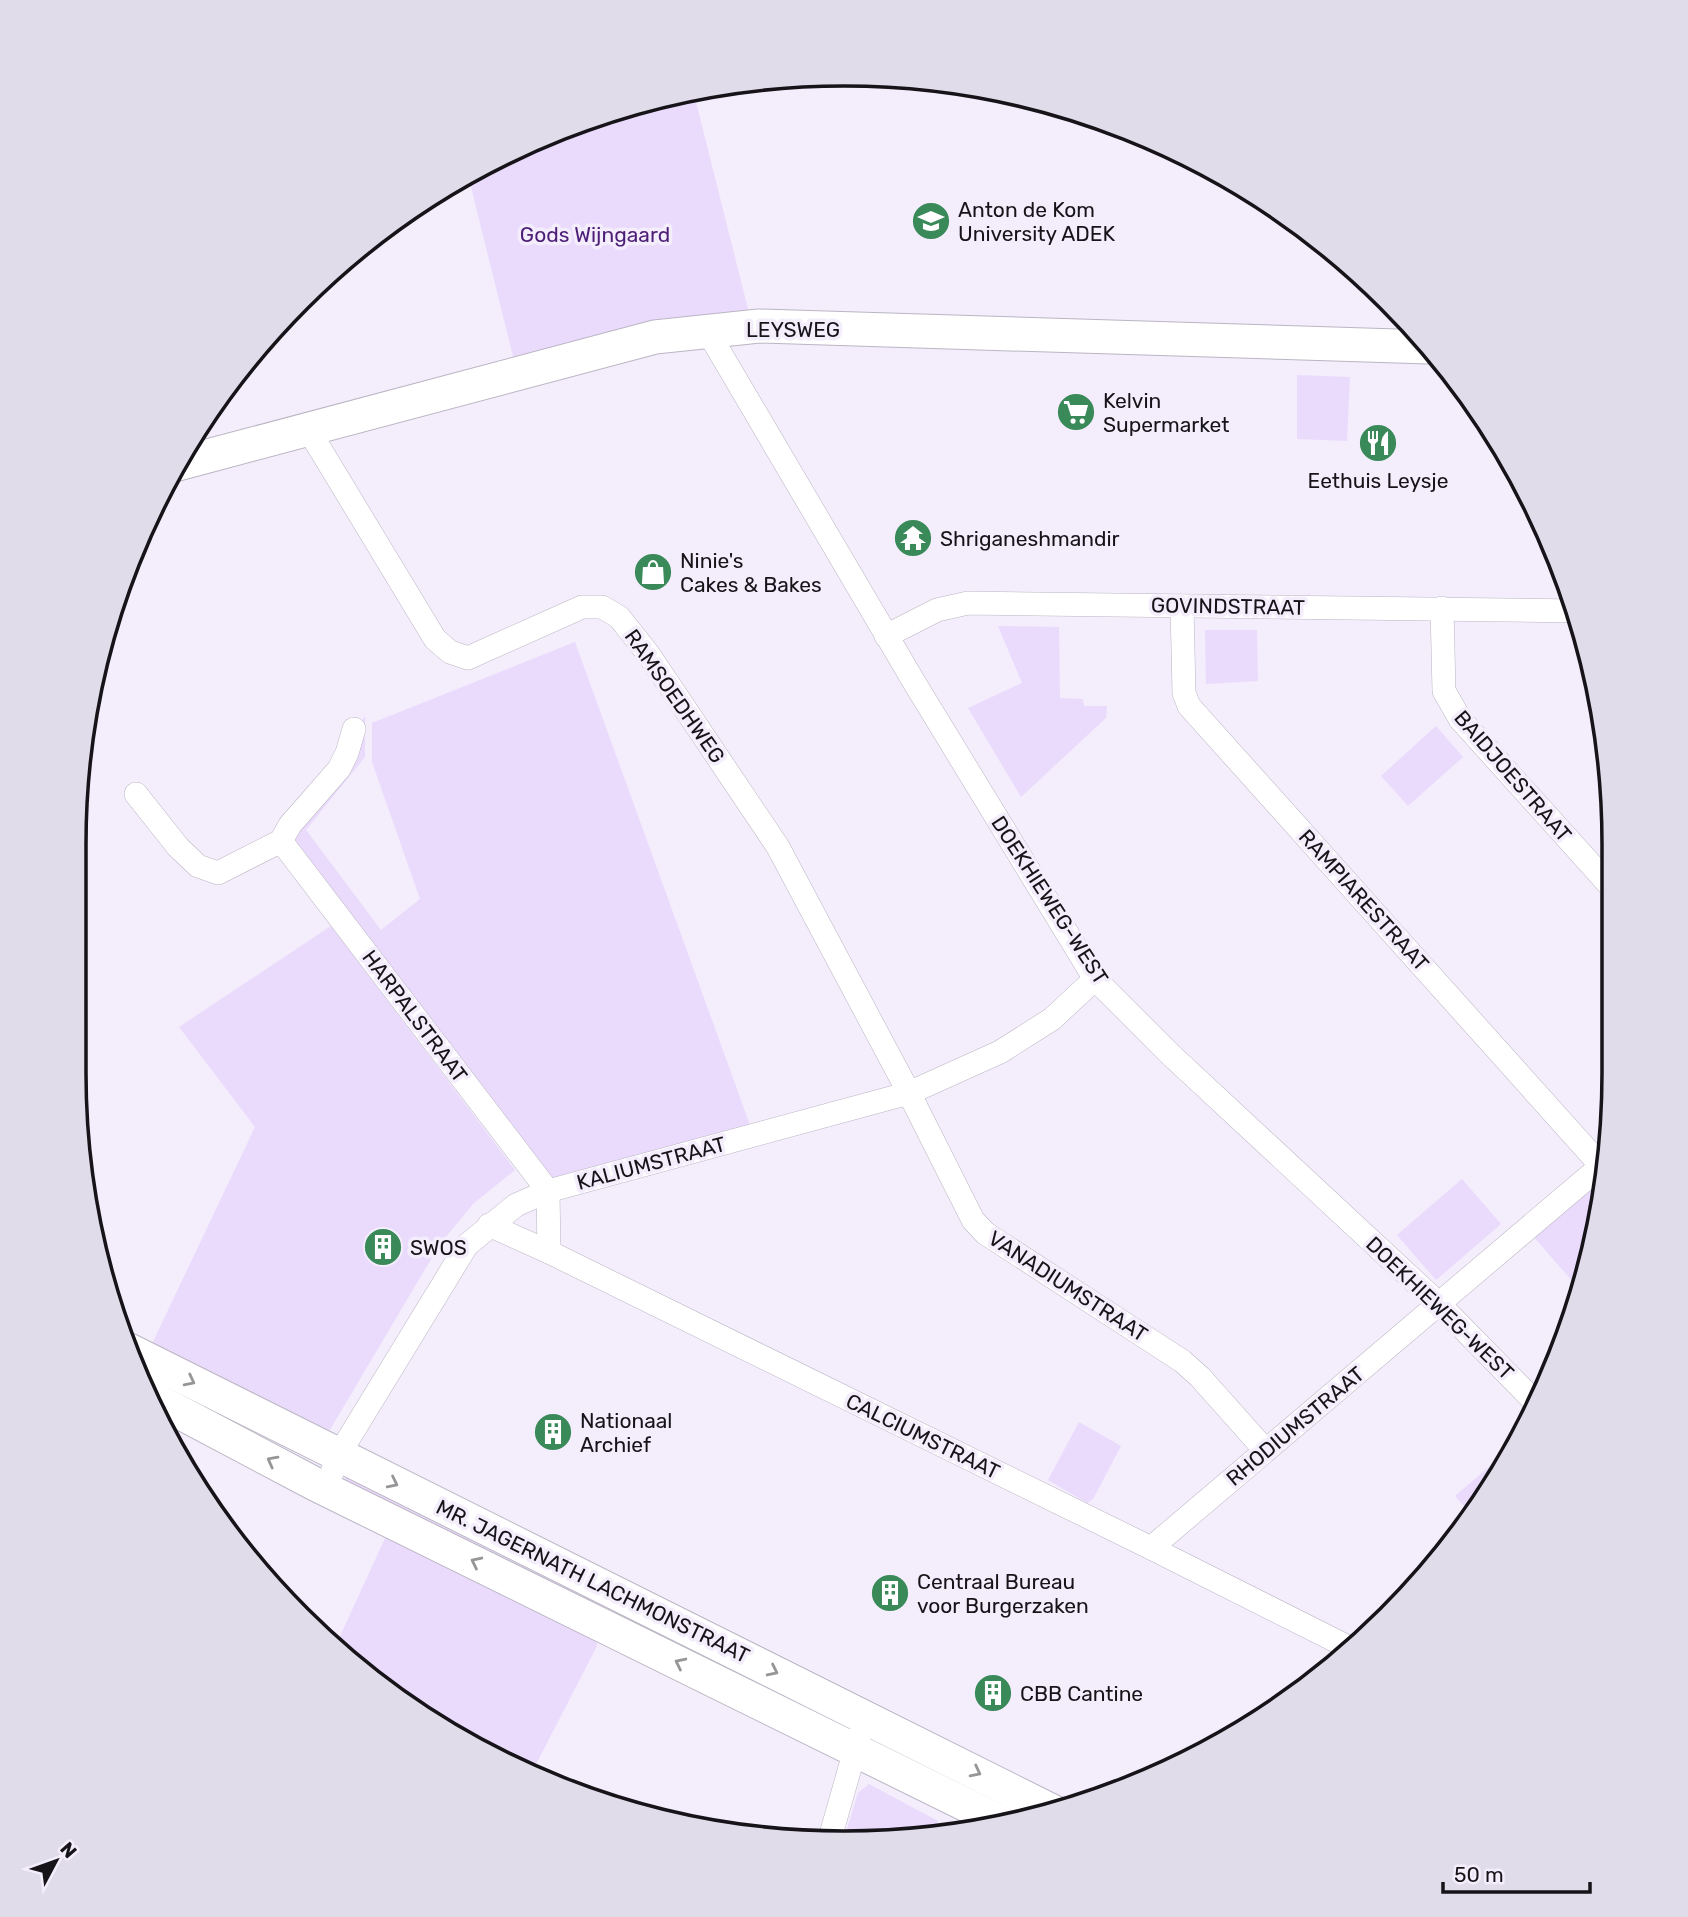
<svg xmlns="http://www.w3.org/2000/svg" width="1688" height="1917" font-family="Rubik,sans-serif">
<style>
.green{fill:#eadbfd}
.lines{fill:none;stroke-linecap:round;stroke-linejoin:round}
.stream{stroke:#b593de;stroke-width:6}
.street-casing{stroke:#bbb5c3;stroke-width:24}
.secondary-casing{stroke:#bbb5c3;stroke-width:35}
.street{stroke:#fff;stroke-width:23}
.secondary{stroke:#fff;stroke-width:33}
.oneway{stroke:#969598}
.labels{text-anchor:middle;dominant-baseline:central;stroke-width:7;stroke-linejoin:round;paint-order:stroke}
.poi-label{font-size:21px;fill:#161419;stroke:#f3edfc;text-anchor:start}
.park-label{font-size:21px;fill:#4d1e76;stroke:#f3edfc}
.street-label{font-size:21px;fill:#161419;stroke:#f3edfc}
.rim{fill:none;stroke:#161419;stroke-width:3.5}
</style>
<rect width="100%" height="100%" fill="#f3edfc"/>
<g class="green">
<path d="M 696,102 L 751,321 L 515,364 L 468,175 L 504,153 L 557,133 Z"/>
<path d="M 1297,375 L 1350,377 L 1347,441 L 1297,439 Z"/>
<path d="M 998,626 L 1059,627 L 1060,698 L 1083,699 L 1084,706 L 1107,706 L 1106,718 L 1021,797 L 968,708 L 1022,683 Z"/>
<path d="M 1205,630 L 1257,630 L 1258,681 L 1206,684 Z"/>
<path d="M 575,642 L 750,1125 L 551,1180 L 296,844 L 293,837 L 365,716 L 365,757 L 306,830 L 381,930 L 420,899 L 372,762 L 372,723 Z"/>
<path d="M 1436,726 L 1463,757 L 1408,806 L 1381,776 Z"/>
<path d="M 331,926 L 515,1170 L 473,1204 L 440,1244 L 328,1433 L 150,1348 L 255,1127 L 179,1027 Z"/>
<path d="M 1462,1179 L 1501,1224 L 1436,1280 L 1397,1235 Z"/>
<path d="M 1599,1180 L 1603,1181 L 1588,1273 L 1581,1291 L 1532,1235 Z"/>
<path d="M 1079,1422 L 1121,1446 L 1093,1499 L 1087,1503 L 1048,1480 Z"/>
<path d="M 1518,1442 L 1472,1515 L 1455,1496 Z"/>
<path d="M 346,1474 L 605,1604 L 602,1610 L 345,1482 Z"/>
<path d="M 387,1534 L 596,1639 L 597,1646 L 531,1774 L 375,1685 L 335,1647 Z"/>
<path d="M 869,1784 L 938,1821 L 933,1835 L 894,1842 L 844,1839 L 858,1793 Z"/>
</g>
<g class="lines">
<path class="stream" d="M 707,90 L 711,89"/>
<g class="street-casing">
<g id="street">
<path d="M 708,332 L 914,682 L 1095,979 L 1171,1055 L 1439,1304 L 1538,1405"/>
<path d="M 308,429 L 435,639 L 450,652 L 468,658 L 582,607 L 602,607 L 619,617 L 649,655 L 778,847 L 909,1093 L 973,1220 L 985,1233 L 1182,1361 L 1200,1377 L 1265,1450"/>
<path d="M 1182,606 L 1184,693 L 1189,706 L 1605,1170"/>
<path d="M 1442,608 L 1444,691 L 1460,719 L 1613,889"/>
<path d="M 886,636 L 937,610 L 968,603 L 1576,611"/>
<path d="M 136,794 L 178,847 L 198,866 L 218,873 L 281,841 L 290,825 L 339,769 L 347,753 L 354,729"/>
<path d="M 281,841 L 548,1191 L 549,1252"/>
<path d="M 489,1225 L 549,1252 L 1151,1548 L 1354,1650"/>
<path d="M 326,1489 L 338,1456 L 467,1245 L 516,1205 L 548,1191 L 909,1093 L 1000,1052 L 1052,1019 L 1095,979"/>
<path d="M 1151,1548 L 1607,1161"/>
<path d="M 830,1838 L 859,1736"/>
</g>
</g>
<g class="secondary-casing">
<g id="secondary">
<path d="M 174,465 L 655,337 L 759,326 L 1429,347"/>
<path d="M 129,1350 L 1056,1813"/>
<path d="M 145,1394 L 315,1484 L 1005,1824"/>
</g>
</g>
<use href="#street" class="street"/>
<use href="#secondary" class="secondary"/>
</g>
<defs><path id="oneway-chevron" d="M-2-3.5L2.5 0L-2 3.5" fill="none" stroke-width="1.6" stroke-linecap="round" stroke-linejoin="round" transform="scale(1.75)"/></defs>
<g class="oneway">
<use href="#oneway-chevron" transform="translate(190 1381) rotate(27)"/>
<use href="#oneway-chevron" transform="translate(272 1461) rotate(-152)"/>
<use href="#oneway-chevron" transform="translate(393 1483) rotate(26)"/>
<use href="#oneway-chevron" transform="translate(476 1562) rotate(-154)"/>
<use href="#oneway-chevron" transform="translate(680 1663) rotate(-154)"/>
<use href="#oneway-chevron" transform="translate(773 1671) rotate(26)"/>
<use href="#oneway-chevron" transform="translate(976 1772) rotate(27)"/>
</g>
<defs>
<g id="university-disc" transform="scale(2.0125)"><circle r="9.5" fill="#398959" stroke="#f3edfc"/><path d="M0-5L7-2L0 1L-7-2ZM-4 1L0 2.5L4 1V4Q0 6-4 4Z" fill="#fff"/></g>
<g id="supermarket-disc" transform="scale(2.0125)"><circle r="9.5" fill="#398959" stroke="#f3edfc"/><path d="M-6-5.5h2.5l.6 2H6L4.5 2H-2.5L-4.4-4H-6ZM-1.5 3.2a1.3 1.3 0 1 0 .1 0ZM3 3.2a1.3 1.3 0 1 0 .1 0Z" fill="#fff"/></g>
<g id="restaurant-disc" transform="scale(2.0125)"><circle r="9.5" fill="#398959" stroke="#f3edfc"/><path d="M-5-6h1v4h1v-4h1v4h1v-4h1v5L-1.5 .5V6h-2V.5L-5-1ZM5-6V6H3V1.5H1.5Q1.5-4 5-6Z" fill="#fff"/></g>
<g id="temple-disc" transform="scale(2.0125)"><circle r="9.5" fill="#398959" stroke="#f3edfc"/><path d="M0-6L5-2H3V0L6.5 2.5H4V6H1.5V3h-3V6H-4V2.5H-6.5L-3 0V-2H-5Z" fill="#fff"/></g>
<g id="shop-disc" transform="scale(2.0125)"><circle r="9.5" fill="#398959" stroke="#f3edfc"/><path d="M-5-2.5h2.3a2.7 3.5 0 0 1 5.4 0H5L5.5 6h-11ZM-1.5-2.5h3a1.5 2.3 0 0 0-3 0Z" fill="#fff"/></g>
<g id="building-disc" transform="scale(2.0125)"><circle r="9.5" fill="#398959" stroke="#f3edfc"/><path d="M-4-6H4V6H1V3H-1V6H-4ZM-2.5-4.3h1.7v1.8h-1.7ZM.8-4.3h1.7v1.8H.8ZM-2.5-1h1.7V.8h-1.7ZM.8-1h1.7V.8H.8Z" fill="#fff"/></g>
</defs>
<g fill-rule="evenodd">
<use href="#university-disc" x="931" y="221"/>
<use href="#supermarket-disc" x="1076" y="412"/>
<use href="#restaurant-disc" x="1378" y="443"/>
<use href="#temple-disc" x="913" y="538"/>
<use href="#shop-disc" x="653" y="572"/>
<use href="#building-disc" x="383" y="1247"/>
<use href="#building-disc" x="553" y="1432"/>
<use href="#building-disc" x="890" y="1593"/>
<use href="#building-disc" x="993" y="1693"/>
</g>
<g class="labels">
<g class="poi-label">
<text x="958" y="209">Anton de Kom<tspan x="958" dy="24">University ADEK</tspan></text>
<text x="1103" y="400">Kelvin<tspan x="1103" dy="24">Supermarket</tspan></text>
<text x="1378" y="480" text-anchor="middle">Eethuis Leysje</text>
<text x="940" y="538">Shriganeshmandir</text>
<text x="680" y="560">Ninie's<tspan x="680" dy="24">Cakes &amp; Bakes</tspan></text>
<text x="410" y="1247">SWOS</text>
<text x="580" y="1420">Nationaal<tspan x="580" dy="24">Archief</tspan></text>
<text x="917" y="1581">Centraal Bureau<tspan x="917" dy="24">voor Burgerzaken</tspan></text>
<text x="1020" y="1693">CBB Cantine</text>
</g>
<g class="park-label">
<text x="595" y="234">Gods Wijngaard</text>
</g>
<g class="street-label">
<text x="793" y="329">LEYSWEG</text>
<text transform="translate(1228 606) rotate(1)">GOVINDSTRAAT</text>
<text transform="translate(675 696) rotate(55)">RAMSOEDHWEG</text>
<text transform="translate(1513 776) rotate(49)">BAIDJOESTRAAT</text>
<text transform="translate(1050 900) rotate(57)">DOEKHIEWEG-WEST</text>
<text transform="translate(1364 900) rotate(48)">RAMPIARESTRAAT</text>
<text transform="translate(415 1016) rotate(53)">HARPALSTRAAT</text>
<text transform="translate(651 1163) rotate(-15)">KALIUMSTRAAT</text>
<text transform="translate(1068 1286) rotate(33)">VANADIUMSTRAAT</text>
<text transform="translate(1440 1308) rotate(44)">DOEKHIEWEG-WEST</text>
<text transform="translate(1295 1426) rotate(-40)">RHODIUMSTRAAT</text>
<text transform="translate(923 1436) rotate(26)">CALCIUMSTRAAT</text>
<text transform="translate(593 1581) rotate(26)">MR. JAGERNATH LACHMONSTRAAT</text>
</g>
</g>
<path d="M0 0H1688V1917H0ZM844 86H844A758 758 0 0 1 1602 844V1073A758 758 0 0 1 844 1831H844A758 758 0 0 1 86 1073V844A758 758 0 0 1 844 86Z" fill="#e1dcea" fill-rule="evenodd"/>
<path class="rim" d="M844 86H844A758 758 0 0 1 1602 844V1073A758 758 0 0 1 844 1831H844A758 758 0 0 1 86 1073V844A758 758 0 0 1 844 86Z"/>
<g transform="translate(56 1861) rotate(49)" stroke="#f3edfc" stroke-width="5" paint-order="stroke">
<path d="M0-5L12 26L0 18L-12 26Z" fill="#161419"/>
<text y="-10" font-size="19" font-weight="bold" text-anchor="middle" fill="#161419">N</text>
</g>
<path d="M1443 1882v10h147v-10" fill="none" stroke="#161419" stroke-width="3.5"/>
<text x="1454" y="1882" font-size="21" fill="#161419" stroke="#f3edfc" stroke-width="5" paint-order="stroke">50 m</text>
</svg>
